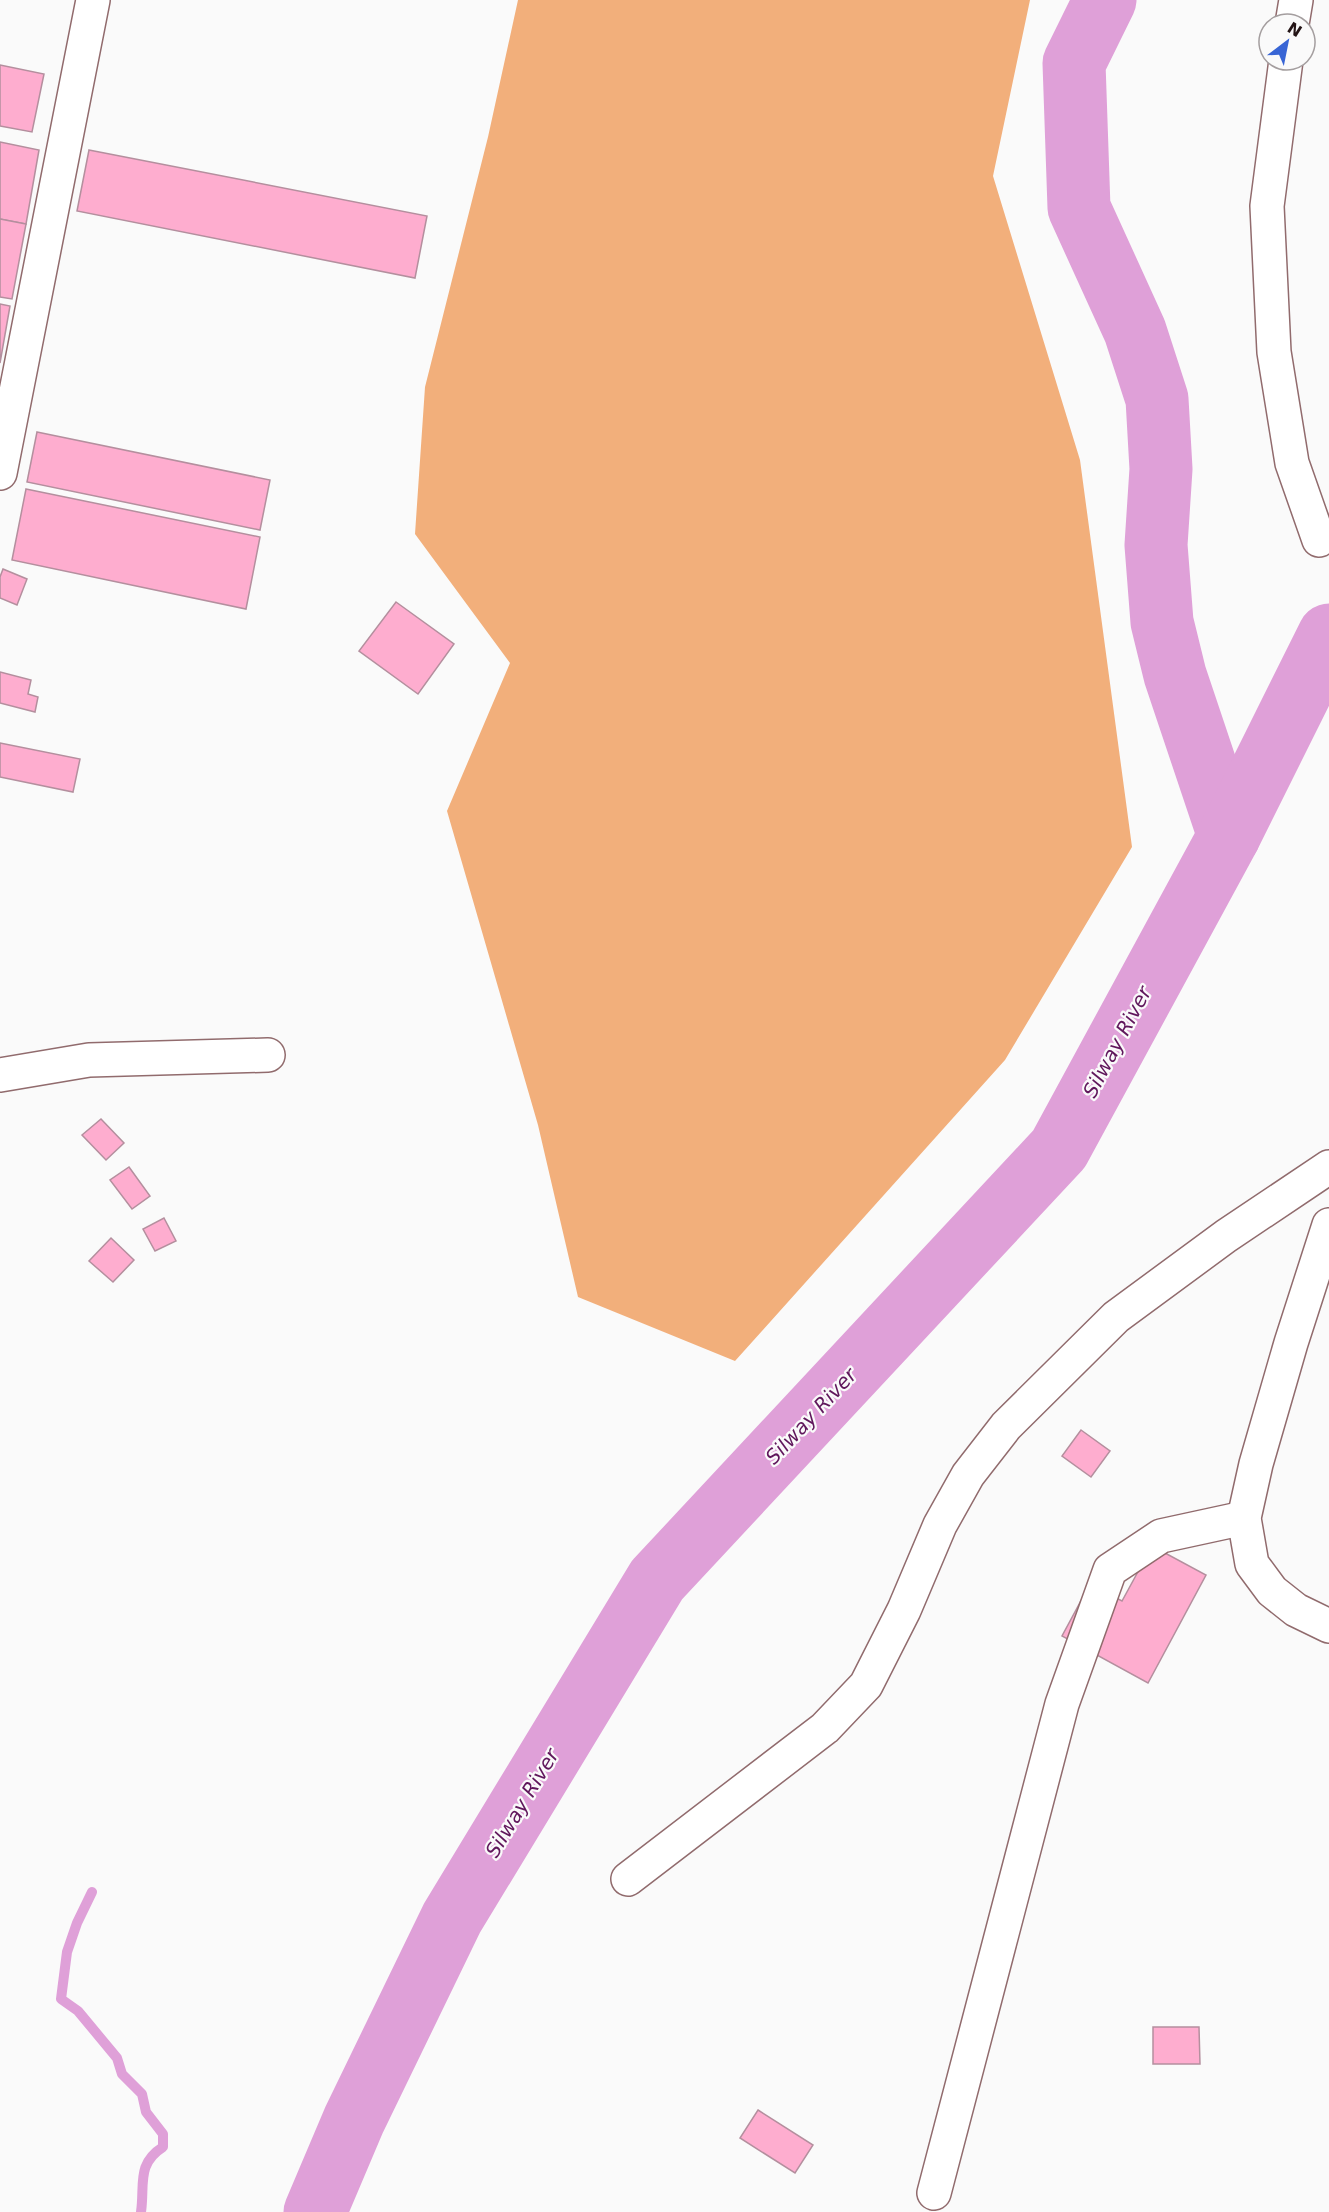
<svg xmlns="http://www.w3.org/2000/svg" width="1329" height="2212" font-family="'DejaVu Sans',sans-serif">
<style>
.forest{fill:#f2af7b}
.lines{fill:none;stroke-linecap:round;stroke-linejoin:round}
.stream{stroke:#dfa0d8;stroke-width:10}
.river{stroke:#dfa0d8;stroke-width:63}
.building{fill:#feadcf;stroke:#b48f9e;stroke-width:1.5}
.minor-casing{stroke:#916b6d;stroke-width:36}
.minor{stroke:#fff;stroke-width:33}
.labels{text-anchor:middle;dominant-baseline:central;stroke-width:4.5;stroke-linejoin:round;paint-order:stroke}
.water-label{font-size:20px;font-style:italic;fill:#60175c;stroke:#fafafa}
</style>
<rect width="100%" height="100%" fill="#fafafa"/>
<path class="forest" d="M 518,0 L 1030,0 L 993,176 L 1080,460 L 1132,847 L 1005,1060 L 735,1361 L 578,1297 L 538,1125 L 447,811 L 510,663 L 415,534 L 425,387 L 488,137 Z"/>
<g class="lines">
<path class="stream" d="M 92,1892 L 77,1923 L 67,1952 L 61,1999 L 78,2011 L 117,2058 L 122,2074 L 142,2094 L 146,2112 L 163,2134 L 163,2147 C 136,2164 145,2185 141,2212"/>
<g class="river">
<path d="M 1105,0 L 1074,63 L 1079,208 L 1135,331 L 1157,399 L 1161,469 L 1156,545 L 1162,622 L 1175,675 L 1229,836"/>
<path d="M 315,2212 L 354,2120 L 452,1918 L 657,1580 L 1059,1149 L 1229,836 L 1329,635"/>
</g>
</g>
<g class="building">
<path d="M 0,65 L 44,74 L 32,132 L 0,126 Z"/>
<path d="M 0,142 L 39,150 L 26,224 L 0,219 Z"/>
<path d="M 89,150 L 427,216 L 415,278 L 77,211 Z"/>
<path d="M 0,219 L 26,224 L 12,299 L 0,297 Z"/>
<path d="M 0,304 L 10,306 L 0,363 Z"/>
<path d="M 37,432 L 270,480 L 260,530 L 27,482 Z"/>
<path d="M 26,489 L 260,537 L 246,609 L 12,560 Z"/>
<path d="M 3,569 L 27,579 L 17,605 L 0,598 L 0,577 Z"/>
<path d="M 396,602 L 454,644 L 418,694 L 359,651 Z"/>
<path d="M 0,672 L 31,680 L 28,694 L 38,697 L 35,712 L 0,703 Z"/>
<path d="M 0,743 L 80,759 L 73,792 L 0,777 Z"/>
<path d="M 101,1119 L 124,1143 L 106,1160 L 82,1135 Z"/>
<path d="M 129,1167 L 150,1196 L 132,1209 L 110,1180 Z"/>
<path d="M 164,1218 L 176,1241 L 155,1251 L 143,1229 Z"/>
<path d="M 111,1238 L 134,1260 L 113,1282 L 89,1261 Z"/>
<path d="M 1081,1430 L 1110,1451 L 1091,1477 L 1062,1456 Z"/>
<path d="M 1152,1546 L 1206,1575 L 1148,1683 L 1062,1636 L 1090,1584 L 1122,1601 Z"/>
<path d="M 1153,2027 L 1199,2027 L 1200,2064 L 1153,2064 Z"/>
<path d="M 758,2110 L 813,2145 L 795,2173 L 740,2138 Z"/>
</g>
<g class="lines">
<g class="minor-casing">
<g id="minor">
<path d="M 1292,24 L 1296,0"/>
<path d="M 1286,60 L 1267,206 L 1274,352 L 1292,463 L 1319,540"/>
<path d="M 0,473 L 93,0"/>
<path d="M 0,1075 L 89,1060 L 268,1055"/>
<path d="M 1329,1225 L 1291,1343 L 1256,1464 L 1244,1518 L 1252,1564 L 1272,1591 L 1296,1610 L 1329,1626"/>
<path d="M 628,1879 L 825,1728 L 866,1685 L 904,1610 L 940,1525 L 968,1475 L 1006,1426 L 1116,1317 L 1226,1236 L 1329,1167"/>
<path d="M 934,2193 L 1062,1704 L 1110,1570 L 1161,1536 L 1244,1518"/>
</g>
</g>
<use href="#minor" class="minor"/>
</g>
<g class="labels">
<g class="water-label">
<text transform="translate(1117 1042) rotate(-62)">Silway River</text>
<text transform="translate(811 1416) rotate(-47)">Silway River</text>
<text transform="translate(522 1803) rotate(-59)">Silway River</text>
</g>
</g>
<g transform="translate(1287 42) rotate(32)"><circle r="28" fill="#fafafa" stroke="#a49e9f" stroke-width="1.5"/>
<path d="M0-4.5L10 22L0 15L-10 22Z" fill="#3865d5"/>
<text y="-9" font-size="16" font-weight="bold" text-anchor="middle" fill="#241516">N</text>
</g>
</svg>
